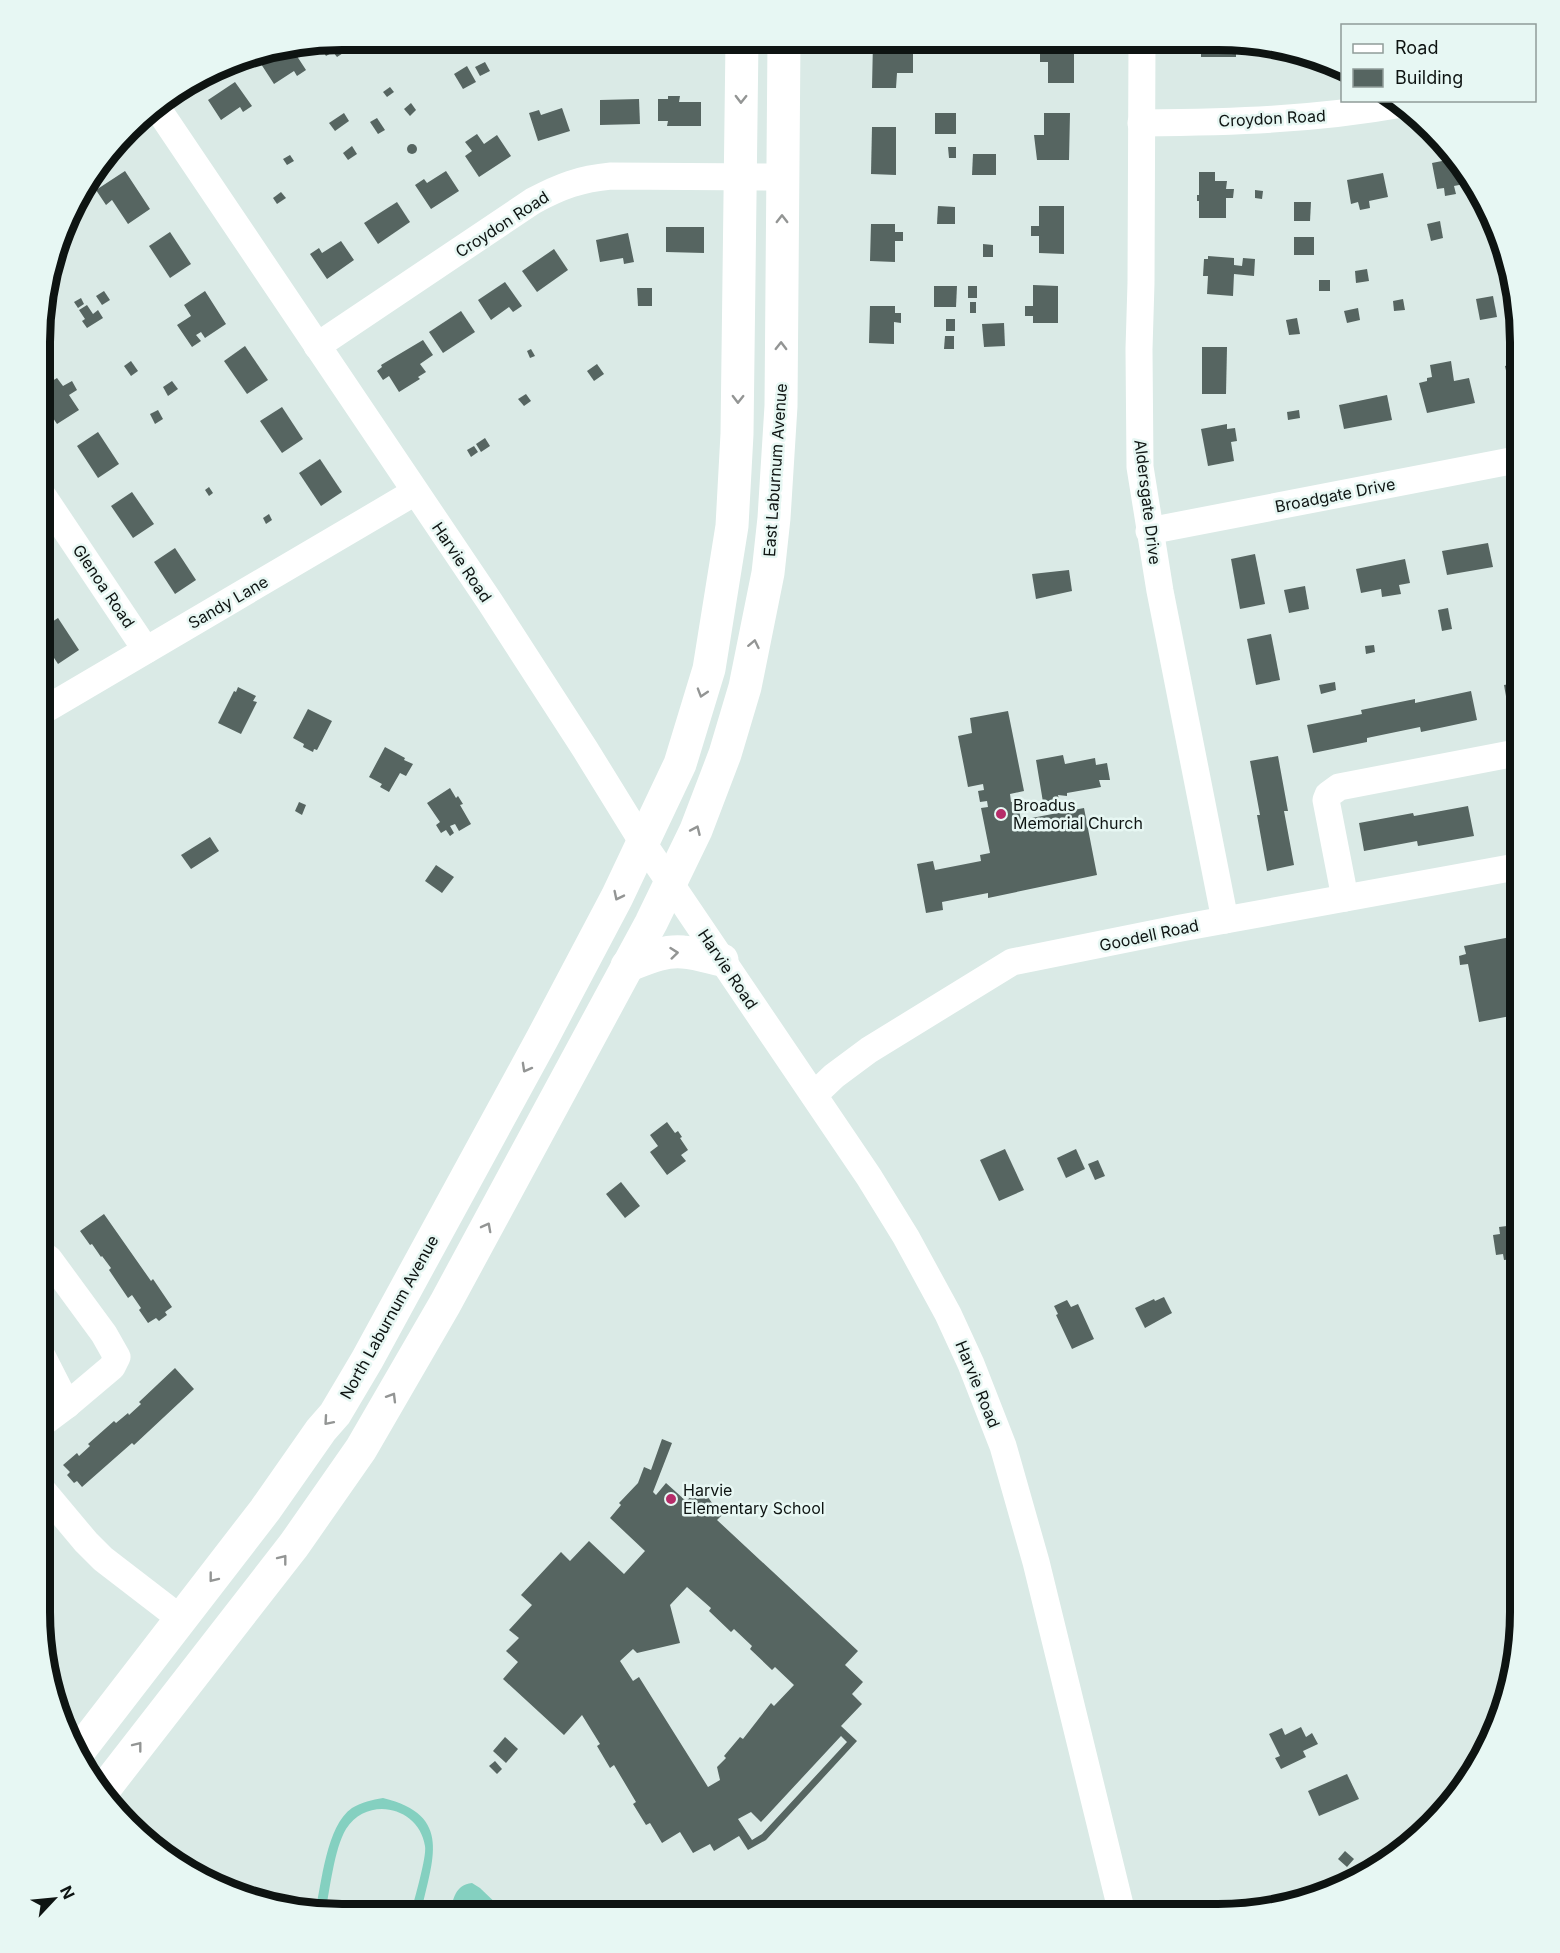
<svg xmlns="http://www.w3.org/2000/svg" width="1560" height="1953" font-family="Inter,sans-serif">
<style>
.green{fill:#84d0c0}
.building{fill:#566561;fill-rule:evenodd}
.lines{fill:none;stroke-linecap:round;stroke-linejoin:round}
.minor{stroke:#fff;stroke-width:27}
.major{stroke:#fff;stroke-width:33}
.oneway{stroke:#939594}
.poi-dot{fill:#b62c69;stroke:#e7f7f3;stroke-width:2}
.labels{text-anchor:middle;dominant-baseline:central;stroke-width:5;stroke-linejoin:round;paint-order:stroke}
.street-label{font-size:16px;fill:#0e1412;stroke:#e7f7f3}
.poi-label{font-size:16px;fill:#0e1412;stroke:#e7f7f3;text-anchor:start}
.rim{fill:none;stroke:#0e1412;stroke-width:8}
</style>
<rect width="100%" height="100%" fill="#daeae6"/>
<g class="green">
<path d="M 383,1798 C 454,1815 432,1860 421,1913 L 411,1913 C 414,1900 427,1857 425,1846 C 419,1807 368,1795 346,1829 C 334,1849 330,1890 325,1913 L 315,1912 C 322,1883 326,1826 352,1808 C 362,1802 372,1800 383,1798 Z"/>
<path d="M 472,1883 L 480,1888 L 506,1913 L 450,1913 C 453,1899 455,1885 472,1883 Z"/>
</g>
<g class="building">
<path d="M 342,39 L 349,39 L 354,46 L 337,57 L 333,52 L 326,56 L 318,43 Z"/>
<path d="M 873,41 L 906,41 L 906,52 L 913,52 L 913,73 L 897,73 L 896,88 L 872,88 Z"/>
<rect x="937" y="41" width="23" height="3"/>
<path d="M 1048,41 L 1074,41 L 1074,83 L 1048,83 L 1048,62 L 1040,62 L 1040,53 L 1048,53 Z"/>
<path d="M 1201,41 L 1236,43 L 1236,57 L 1201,57 Z"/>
<path d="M 291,47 L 306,70 L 297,76 L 294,71 L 274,84 L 261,64 L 285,48 Z"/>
<path d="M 485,62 L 490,71 L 480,76 L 475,67 Z"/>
<path d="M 467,66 L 476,82 L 463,89 L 454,74 Z"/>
<path d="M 235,82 L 252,106 L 243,112 L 240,107 L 221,120 L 208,100 Z"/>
<path d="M 390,87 L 394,92 L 387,97 L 383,92 Z"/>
<path d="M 668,96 L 680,96 L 679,102 L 701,102 L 701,126 L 667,126 L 668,121 L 658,121 L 658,99 L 668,99 Z"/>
<path d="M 639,99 L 640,124 L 600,125 L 600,100 Z"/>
<path d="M 411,103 L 416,110 L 410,116 L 404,109 Z"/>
<path d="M 562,108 L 570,131 L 538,141 L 529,113 L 539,110 L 541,115 Z"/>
<path d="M 344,113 L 349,121 L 335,131 L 329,123 Z"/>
<rect x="935" y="113" width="21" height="21"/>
<path d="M 1044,113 L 1070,113 L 1069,160 L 1037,160 L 1034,135 L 1044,135 Z"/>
<path d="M 377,118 L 385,130 L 378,134 L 370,122 Z"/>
<path d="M 872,127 L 896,127 L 896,175 L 871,174 Z"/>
<path d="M 477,134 L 484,144 L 497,135 L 511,156 L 479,177 L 465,156 L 472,151 L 465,142 Z"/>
<circle cx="412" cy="149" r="5"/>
<path d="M 352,146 L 357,154 L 348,160 L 343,153 Z"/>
<path d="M 948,147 L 956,147 L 956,158 L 949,158 Z"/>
<path d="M 973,154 L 996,154 L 996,175 L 972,175 Z"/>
<path d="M 290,155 L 294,161 L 287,165 L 283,159 Z"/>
<path d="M 1457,158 L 1474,182 L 1454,186 L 1456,194 L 1445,196 L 1444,188 L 1437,189 L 1432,163 Z"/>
<path d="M 125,171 L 150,209 L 128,224 L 112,200 L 106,205 L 96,190 Z"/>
<path d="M 446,171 L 459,191 L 431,209 L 415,185 L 424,179 L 427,183 Z"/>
<path d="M 1199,172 L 1215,172 L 1215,181 L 1227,181 L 1226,189 L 1234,189 L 1233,198 L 1226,198 L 1226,218 L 1199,218 L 1199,201 L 1197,201 L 1197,195 L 1199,195 Z"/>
<path d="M 1383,173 L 1388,197 L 1369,201 L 1370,208 L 1360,210 L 1358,202 L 1351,204 L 1347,180 Z"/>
<path d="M 1255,190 L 1263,191 L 1262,199 L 1255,198 Z"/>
<path d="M 281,192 L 286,198 L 277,204 L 273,198 Z"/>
<path d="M 397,202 L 410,222 L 378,244 L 364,223 Z"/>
<path d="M 1294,202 L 1311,202 L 1310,221 L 1294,221 Z"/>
<path d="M 938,206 L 955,207 L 955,224 L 937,224 Z"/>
<path d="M 1039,206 L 1064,206 L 1064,254 L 1039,253 L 1039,236 L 1031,236 L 1031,226 L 1039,226 Z"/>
<path d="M 1440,221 L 1443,238 L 1431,241 L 1427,224 Z"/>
<path d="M 871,224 L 895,224 L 895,232 L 903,232 L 903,241 L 895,241 L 895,262 L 870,261 Z"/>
<path d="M 666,227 L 704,227 L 704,253 L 666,252 Z"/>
<path d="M 170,232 L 191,264 L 170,278 L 149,246 Z"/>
<path d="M 628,233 L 634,262 L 624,264 L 623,258 L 600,262 L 596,240 Z"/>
<rect x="1294" y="237" width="20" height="18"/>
<path d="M 341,241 L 354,260 L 327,279 L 310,254 L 319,248 L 322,253 Z"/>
<path d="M 983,244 L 993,245 L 993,257 L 983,257 Z"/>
<path d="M 554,249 L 568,270 L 537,292 L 522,271 Z"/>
<path d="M 1208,256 L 1234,258 L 1234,265 L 1242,266 L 1243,258 L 1255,259 L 1254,276 L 1234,274 L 1233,296 L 1207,294 L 1208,276 L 1203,276 L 1204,259 L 1208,259 Z"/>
<path d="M 57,257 L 62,264 L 52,270 L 55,261 Z"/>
<path d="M 1367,269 L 1369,281 L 1356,283 L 1355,271 Z"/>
<rect x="1319" y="280" width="11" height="11"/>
<path d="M 505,282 L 522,306 L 513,312 L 509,307 L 491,320 L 478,300 Z"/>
<path d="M 1033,285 L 1058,286 L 1058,323 L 1033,323 L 1033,316 L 1025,316 L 1025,306 L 1033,306 Z"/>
<path d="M 934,286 L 957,286 L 956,307 L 934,307 Z"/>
<rect x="968" y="286" width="9" height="12"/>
<path d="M 637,288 L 652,288 L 652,306 L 638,306 Z"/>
<path d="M 104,291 L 110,300 L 102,305 L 96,296 Z"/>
<path d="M 205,291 L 226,324 L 205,338 L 201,332 L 196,335 L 201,341 L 192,347 L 177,325 L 191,316 L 184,305 Z"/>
<path d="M 1493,296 L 1497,317 L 1480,320 L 1476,299 Z"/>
<path d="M 81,298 L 84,304 L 78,308 L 74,302 Z"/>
<path d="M 1403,299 L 1405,310 L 1394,311 L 1393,301 Z"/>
<rect x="970" y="302" width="6" height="11"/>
<path d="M 87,305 L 93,314 L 98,310 L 103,318 L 87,328 L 82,321 L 85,319 L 79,310 Z"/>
<path d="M 870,306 L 895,306 L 895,313 L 901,313 L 901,323 L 894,322 L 894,344 L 869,343 Z"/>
<path d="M 1358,308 L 1360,320 L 1347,323 L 1344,311 Z"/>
<path d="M 461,311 L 475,332 L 443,353 L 429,332 Z"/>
<path d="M 1297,318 L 1300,334 L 1289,335 L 1286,320 Z"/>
<rect x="946" y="319" width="9" height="12"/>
<path d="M 1004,323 L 1005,346 L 984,347 L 982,324 Z"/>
<path d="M 945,336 L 954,336 L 954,349 L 944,349 Z"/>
<path d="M 423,340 L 433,355 L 420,364 L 426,372 L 418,377 L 420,379 L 399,392 L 389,376 L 383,380 L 377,371 L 382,367 L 381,365 Z"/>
<path d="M 245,346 L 268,380 L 247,394 L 224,361 Z"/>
<path d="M 1202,347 L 1227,347 L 1226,394 L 1202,394 Z"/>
<path d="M 531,349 L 535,356 L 530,358 L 527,351 Z"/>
<path d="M 1521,355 L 1521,395 L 1512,397 L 1505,366 L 1516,363 L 1515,356 Z"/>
<path d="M 131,361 L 138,371 L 131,376 L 124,366 Z"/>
<path d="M 1451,361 L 1454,381 L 1469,378 L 1475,403 L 1427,413 L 1419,383 L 1427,381 L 1427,378 L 1432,377 L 1430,365 Z"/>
<path d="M 597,364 L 604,374 L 594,381 L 587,371 Z"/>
<path d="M 57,378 L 63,386 L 72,381 L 77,390 L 69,395 L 79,410 L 57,424 L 41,400 L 41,388 Z"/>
<path d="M 172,381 L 178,389 L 168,396 L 163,387 Z"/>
<path d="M 526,394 L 531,401 L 524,406 L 518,399 Z"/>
<path d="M 1387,395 L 1392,420 L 1344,429 L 1339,405 Z"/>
<path d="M 282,407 L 303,439 L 282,453 L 260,421 Z"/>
<path d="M 158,410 L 163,419 L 155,424 L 150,414 Z"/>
<path d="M 1299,410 L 1300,418 L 1288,420 L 1287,412 Z"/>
<path d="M 1227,424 L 1227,429 L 1235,428 L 1237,441 L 1231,442 L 1234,461 L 1208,466 L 1201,429 Z"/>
<path d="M 98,432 L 119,464 L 98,478 L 77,446 Z"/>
<path d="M 485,438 L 490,446 L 481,452 L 476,444 Z"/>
<path d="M 474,446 L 478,452 L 471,457 L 467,450 Z"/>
<path d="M 320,459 L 342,492 L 321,506 L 299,473 Z"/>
<path d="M 209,487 L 213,493 L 209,496 L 205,490 Z"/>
<path d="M 132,492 L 154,524 L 133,538 L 111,506 Z"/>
<path d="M 269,514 L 272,520 L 266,524 L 263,518 Z"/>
<path d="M 1488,543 L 1493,567 L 1447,575 L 1442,551 Z"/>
<path d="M 175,548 L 196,580 L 175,594 L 154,562 Z"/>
<path d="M 1255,554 L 1265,604 L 1240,609 L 1231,559 Z"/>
<path d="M 1405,559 L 1410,583 L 1399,585 L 1401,594 L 1382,597 L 1381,589 L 1361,593 L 1356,569 Z"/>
<path d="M 1069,570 L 1072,591 L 1036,599 L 1032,574 Z"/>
<path d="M 1305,586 L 1309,609 L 1289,613 L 1284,590 Z"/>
<path d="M 1448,608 L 1452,629 L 1442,631 L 1438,610 Z"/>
<path d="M 58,618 L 79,650 L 58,664 L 41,638 L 41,629 Z"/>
<path d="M 1271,634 L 1280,680 L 1256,685 L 1247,639 Z"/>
<path d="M 1374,645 L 1375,652 L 1366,654 L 1365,646 Z"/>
<path d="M 1335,682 L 1336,690 L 1321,694 L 1319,685 Z"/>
<path d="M 1521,682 L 1521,711 L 1509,713 L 1504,685 Z"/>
<path d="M 238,687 L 256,696 L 253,701 L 257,702 L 241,734 L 218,723 L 234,691 L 236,692 Z"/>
<path d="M 1471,691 L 1477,720 L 1421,732 L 1420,727 L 1367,738 L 1367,742 L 1313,753 L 1307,725 L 1362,714 L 1361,710 L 1415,699 L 1415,703 Z"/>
<path d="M 308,709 L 332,721 L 317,750 L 314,749 L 313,752 L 303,747 L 304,744 L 293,738 Z"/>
<path d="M 1008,711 L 1024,791 L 1010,794 L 1011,802 L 1017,801 L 1021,820 L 1084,808 L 1097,875 L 988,898 L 988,893 L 942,902 L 943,910 L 926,913 L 917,864 L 933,861 L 935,870 L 981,861 L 980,855 L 990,853 L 981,808 L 988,807 L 987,801 L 980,802 L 978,791 L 984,790 L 983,784 L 968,787 L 958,736 L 972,733 L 970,718 Z"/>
<path d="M 385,747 L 405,758 L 404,760 L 413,764 L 406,776 L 400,773 L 389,792 L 380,787 L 382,784 L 369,777 Z"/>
<path d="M 1063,755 L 1065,764 L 1095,758 L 1096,765 L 1107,763 L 1110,780 L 1099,780 L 1101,787 L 1067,793 L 1067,796 L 1058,795 L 1059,800 L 1043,802 L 1036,760 Z"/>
<path d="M 1278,756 L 1288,811 L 1284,811 L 1294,865 L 1267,871 L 1257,815 L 1260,815 L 1250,761 Z"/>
<path d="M 450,788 L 456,798 L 458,796 L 463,804 L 460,805 L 471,824 L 459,831 L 455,824 L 450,826 L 454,833 L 450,836 L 446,830 L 441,833 L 436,825 L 440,822 L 427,803 Z"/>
<path d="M 299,802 L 306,805 L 302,815 L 295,811 Z"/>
<path d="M 1468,806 L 1474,836 L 1418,846 L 1417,841 L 1364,851 L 1359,823 L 1413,813 L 1414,816 Z"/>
<path d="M 210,837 L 219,851 L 191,869 L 181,855 Z"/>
<path d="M 436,865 L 454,877 L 442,893 L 425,881 Z"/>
<path d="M 1521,935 L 1521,1014 L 1479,1022 L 1468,964 L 1460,965 L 1459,956 L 1466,954 L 1464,946 Z"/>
<path d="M 667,1122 L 675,1133 L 678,1131 L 682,1137 L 680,1138 L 688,1150 L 681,1155 L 686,1161 L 667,1175 L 650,1152 L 658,1146 L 650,1135 Z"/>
<path d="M 1005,1149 L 1024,1190 L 999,1201 L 980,1160 Z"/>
<path d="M 1076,1149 L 1085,1169 L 1066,1178 L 1057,1158 Z"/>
<path d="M 1098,1160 L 1105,1176 L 1095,1180 L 1088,1164 Z"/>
<path d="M 621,1182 L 640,1206 L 625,1218 L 606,1194 Z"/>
<path d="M 104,1214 L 151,1281 L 153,1279 L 172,1307 L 165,1312 L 167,1315 L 159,1321 L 156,1318 L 148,1323 L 139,1310 L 141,1308 L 132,1295 L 128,1298 L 109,1270 L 111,1268 L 102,1256 L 101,1257 L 92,1244 L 90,1245 L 80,1231 Z"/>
<path d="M 1515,1225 L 1515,1230 L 1521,1229 L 1521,1258 L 1504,1260 L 1503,1254 L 1496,1255 L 1493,1235 L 1500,1234 L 1499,1227 Z"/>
<path d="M 1164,1297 L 1172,1313 L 1145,1328 L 1135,1308 L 1154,1299 L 1155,1301 Z"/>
<path d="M 1067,1300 L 1071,1307 L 1078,1304 L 1094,1339 L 1072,1349 L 1056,1315 L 1058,1314 L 1054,1306 Z"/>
<path d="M 175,1368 L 194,1389 L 134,1445 L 132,1443 L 82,1487 L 77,1481 L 74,1483 L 67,1475 L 70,1472 L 63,1465 L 77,1453 L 79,1456 L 90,1446 L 88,1444 L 114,1421 L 116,1423 L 128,1413 L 129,1415 L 141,1404 L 139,1402 Z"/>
<path d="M 662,1439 L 672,1443 L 653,1492 L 656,1495 L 666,1483 L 686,1501 L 693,1495 L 697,1499 L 701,1495 L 706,1499 L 708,1497 L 716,1509 L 722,1515 L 717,1520 L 858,1651 L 845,1665 L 863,1682 L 852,1694 L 862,1704 L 841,1726 L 857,1741 L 766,1840 L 748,1850 L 739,1836 L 714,1851 L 710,1844 L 693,1853 L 680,1832 L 662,1843 L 650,1823 L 646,1825 L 633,1804 L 636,1802 L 614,1765 L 610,1768 L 597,1746 L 600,1744 L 582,1715 L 564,1735 L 503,1679 L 518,1662 L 506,1651 L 519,1638 L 509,1630 L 532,1605 L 521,1595 L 561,1552 L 570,1561 L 589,1541 L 624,1574 L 645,1551 L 610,1518 L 621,1505 L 619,1503 L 638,1483 L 644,1467 L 651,1470 ZM 687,1587 L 711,1608 L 709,1611 L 731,1632 L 734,1629 L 752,1646 L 750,1649 L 772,1670 L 775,1667 L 794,1685 L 774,1706 L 771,1703 L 743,1739 L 740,1737 L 724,1756 L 726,1758 L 717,1767 L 720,1780 L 708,1787 L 639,1677 L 633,1681 L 620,1661 L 633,1649 L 637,1653 L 680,1643 L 670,1605 ZM 841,1736 L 847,1742 L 762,1834 L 752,1840 L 738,1819 L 751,1812 L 761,1822 Z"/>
<path d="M 43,1537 L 48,1546 L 41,1550 L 39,1539 Z"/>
<path d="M 1301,1727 L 1306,1737 L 1312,1733 L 1318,1744 L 1303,1751 L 1306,1757 L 1281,1769 L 1275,1758 L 1280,1756 L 1269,1734 L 1282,1728 L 1285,1735 Z"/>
<path d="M 505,1737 L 518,1749 L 506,1763 L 493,1751 Z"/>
<path d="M 495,1761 L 502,1769 L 497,1774 L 489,1766 Z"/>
<path d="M 1347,1774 L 1359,1799 L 1319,1816 L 1308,1791 Z"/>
<path d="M 1345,1851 L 1354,1859 L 1347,1867 L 1338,1859 Z"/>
</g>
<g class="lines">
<g class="minor">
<path d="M 1142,41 L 1141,283 L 1139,349 L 1140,467 L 1160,591 L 1225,920"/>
<path d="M 156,106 L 490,602 L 585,749 L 643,843 L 869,1177 L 906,1237 L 948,1314 L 971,1364 L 1003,1446 L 1036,1562 L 1122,1913"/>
<path d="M 1141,123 C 1231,122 1314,120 1402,104"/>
<path d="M 317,346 L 533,201 C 561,186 580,179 611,176 L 783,177"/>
<path d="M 41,493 L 146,650"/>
<path d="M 1149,531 L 1521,459"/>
<path d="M 41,712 L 415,492"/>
<path d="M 1345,898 L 1326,800 L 1328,795 L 1339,787 L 1521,752"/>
<path d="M 814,1095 L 834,1076 L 869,1050 L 1012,962 L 1181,928 L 1521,866"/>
<path d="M 40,1352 L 67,1405 L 112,1367 L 117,1357 L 104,1334 L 49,1259 L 45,1256 L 40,1255"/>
<path d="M 39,1426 L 67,1405"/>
<path d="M 39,1486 L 86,1542 L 103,1559 L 181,1619"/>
</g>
<g class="major">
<path d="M 627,966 C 645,959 664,950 683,952 C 696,953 709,957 722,960"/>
<path d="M 76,1755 L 265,1510 L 321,1430 L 335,1414 L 367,1360 L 542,1039 L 617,897 L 680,764 L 709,669 L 732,526 L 737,434 L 742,40"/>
<path d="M 102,1792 L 294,1545 L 361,1449 L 445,1304 L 651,923 L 696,830 L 725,754 L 745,687 L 768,573 L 774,518 L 781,406 L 784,40"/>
</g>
</g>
<defs><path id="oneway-chevron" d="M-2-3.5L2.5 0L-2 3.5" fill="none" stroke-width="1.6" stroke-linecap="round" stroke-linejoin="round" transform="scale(1.5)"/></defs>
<g class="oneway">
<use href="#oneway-chevron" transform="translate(741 99) rotate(91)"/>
<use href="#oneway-chevron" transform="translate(782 219) rotate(-90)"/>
<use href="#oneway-chevron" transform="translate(781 346) rotate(-89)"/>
<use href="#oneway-chevron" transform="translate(738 399) rotate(91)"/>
<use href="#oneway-chevron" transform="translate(754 644) rotate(-78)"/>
<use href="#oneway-chevron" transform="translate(702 693) rotate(107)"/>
<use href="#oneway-chevron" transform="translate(696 830) rotate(-66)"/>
<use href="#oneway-chevron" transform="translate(618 896) rotate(116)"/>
<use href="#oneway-chevron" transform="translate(674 953) rotate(-6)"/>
<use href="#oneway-chevron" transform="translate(526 1068) rotate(119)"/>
<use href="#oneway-chevron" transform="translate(487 1227) rotate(-62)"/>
<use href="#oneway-chevron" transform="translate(392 1397) rotate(-59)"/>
<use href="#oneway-chevron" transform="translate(328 1421) rotate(131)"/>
<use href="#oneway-chevron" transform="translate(283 1559) rotate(-52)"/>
<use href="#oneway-chevron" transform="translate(213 1578) rotate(128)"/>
<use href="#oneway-chevron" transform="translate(138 1746) rotate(-52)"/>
</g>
<g class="poi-dot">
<circle cx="1001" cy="814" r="6"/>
<circle cx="671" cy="1499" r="6"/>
</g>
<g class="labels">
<g class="street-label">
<text transform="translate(1272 118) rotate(-3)">Croydon Road</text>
<text transform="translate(502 224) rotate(-33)">Croydon Road</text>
<text transform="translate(775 470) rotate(-86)">East Laburnum Avenue</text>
<text transform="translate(1335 495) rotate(-11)">Broadgate Drive</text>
<text transform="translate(1148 502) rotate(83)">Aldersgate Drive</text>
<text transform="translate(462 562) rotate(56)">Harvie Road</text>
<text transform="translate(104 586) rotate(56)">Glenoa Road</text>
<text transform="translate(228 602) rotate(-30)">Sandy Lane</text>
<text transform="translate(1149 935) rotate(-12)">Goodell Road</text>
<text transform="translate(728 969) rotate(56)">Harvie Road</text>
<text transform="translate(389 1317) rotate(-61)">North Laburnum Avenue</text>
<text transform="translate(978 1384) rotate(68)">Harvie Road</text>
</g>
<g class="poi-label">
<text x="1013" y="805">Broadus<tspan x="1013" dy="18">Memorial Church</tspan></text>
<text x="683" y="1490">Harvie<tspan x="683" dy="18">Elementary School</tspan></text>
</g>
</g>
<path d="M0 0H1560V1953H0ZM342 50H1218A292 292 0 0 1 1510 342V1612A292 292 0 0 1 1218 1904H342A292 292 0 0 1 50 1612V342A292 292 0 0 1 342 50Z" fill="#e7f7f3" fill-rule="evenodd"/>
<path class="rim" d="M342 50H1218A292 292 0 0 1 1510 342V1612A292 292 0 0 1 1218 1904H342A292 292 0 0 1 50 1612V342A292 292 0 0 1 342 50Z"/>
<rect x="1341" y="24" width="195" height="78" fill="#e7f7f3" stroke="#909c99" stroke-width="1.5"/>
<rect x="1353" y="44" width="30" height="9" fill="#ffffff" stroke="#909c99" stroke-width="1.5"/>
<text x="1395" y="54" font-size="18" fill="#0e1412">Road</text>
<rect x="1353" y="69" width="30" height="18" fill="#566561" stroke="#909c99" stroke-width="1.5"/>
<text x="1395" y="84" font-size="18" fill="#0e1412">Building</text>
<g transform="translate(54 1899) rotate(64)" stroke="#e7f7f3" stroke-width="4.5" paint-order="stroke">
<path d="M0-4.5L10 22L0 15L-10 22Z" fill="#0e1412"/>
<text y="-9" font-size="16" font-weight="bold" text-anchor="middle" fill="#0e1412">N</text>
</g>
</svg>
